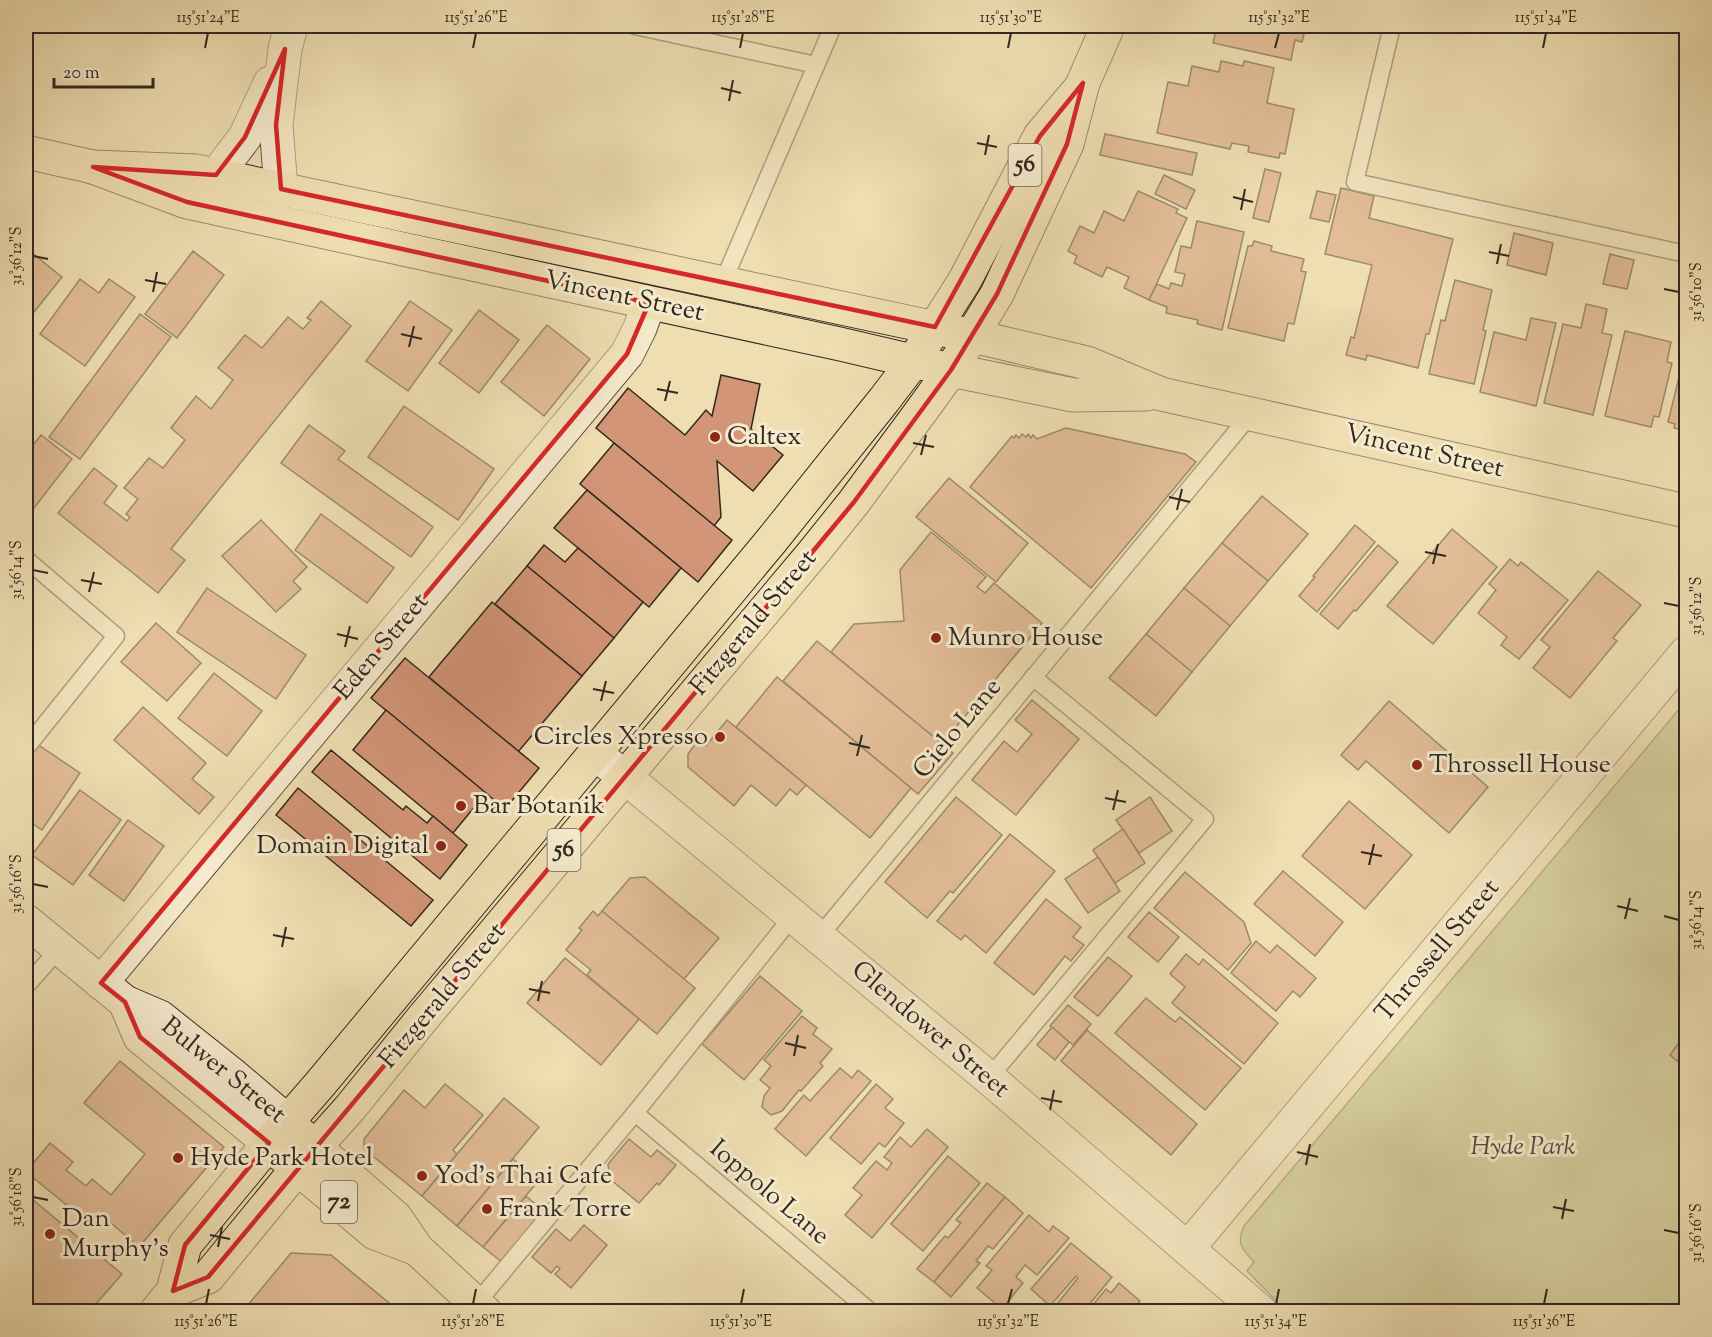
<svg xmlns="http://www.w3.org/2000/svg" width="1712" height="1337" font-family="'Sorts Mill Goudy',serif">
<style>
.green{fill:#bcc08a;stroke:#767455;stroke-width:1.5}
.building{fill:#d39577;stroke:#312920;stroke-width:1.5}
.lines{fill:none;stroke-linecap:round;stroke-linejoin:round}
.lane-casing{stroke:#605644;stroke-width:19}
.street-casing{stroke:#605644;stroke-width:35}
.secondary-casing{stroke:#312920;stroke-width:35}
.primary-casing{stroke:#312920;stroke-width:35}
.lane{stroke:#f5eacd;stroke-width:16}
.street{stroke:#f5eacd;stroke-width:33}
.secondary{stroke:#f5eacd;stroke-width:33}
.primary{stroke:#efdeb2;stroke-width:33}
.marked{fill:none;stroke:#d62828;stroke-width:4.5;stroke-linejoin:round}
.ticks{fill:none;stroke:#312920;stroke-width:2}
.poi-dot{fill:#8f2418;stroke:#f5eacd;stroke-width:2}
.labels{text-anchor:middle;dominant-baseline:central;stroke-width:6;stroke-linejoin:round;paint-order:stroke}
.shield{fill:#f5eacd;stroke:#6c6354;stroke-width:1.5}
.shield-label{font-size:24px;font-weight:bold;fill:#312920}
.street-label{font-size:26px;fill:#312920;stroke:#f5eacd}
.poi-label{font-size:26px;fill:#312920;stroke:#f5eacd;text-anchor:start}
.park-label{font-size:26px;font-style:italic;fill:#544f3a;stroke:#f5eacd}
.neatline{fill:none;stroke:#312920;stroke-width:2}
.ticks-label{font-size:15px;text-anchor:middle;fill:#312920}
</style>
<rect width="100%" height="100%" fill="#efdeb2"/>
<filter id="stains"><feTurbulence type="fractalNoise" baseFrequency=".00333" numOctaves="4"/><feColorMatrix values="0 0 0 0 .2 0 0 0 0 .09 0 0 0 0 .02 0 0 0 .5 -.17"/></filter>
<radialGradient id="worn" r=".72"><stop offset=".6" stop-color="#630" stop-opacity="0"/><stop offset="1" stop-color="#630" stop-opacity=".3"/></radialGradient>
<path class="green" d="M 1686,701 L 1686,1311 L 1320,1312 L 1317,1309 L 1314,1311 L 1286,1311 L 1247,1271 L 1254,1262 C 1242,1249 1236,1244 1244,1226 Z"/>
<g class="building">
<path d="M 1217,26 L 1306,26 L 1302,42 L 1295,40 L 1291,60 L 1213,43 Z"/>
<path d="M 1221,61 L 1243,66 L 1244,61 L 1274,68 L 1267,103 L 1294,109 L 1285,154 L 1280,153 L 1279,158 L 1248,152 L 1249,146 L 1232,143 L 1230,149 L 1157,133 L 1168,82 L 1188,86 L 1192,66 L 1219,72 Z"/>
<path d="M 1105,134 L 1197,153 L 1192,175 L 1100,155 Z"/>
<path d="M 1265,169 L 1281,173 L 1269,222 L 1253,218 Z"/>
<path d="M 1164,175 L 1195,190 L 1186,209 L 1155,194 Z"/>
<path d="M 1341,188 L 1374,196 L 1369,218 L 1453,239 L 1429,334 L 1426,334 L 1418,368 L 1367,355 L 1366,360 L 1346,355 L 1351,337 L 1354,338 L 1372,265 L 1325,254 Z"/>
<path d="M 1138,191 L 1178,209 L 1176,213 L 1187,218 L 1149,300 L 1124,288 L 1129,277 L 1107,267 L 1102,277 L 1074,263 L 1077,256 L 1068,251 L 1080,226 L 1094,233 L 1104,211 L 1124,221 Z"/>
<path d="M 1317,191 L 1336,195 L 1329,222 L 1310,218 Z"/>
<path d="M 1197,221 L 1244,232 L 1222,330 L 1197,324 L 1198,320 L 1166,313 L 1167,307 L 1149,300 L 1157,284 L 1169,289 L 1171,283 L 1182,286 L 1185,274 L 1175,272 L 1181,246 L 1191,248 Z"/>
<path d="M 1514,233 L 1553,243 L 1546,275 L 1507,265 Z"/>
<path d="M 1254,241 L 1272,246 L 1271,251 L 1304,259 L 1301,271 L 1306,272 L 1294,324 L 1288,323 L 1284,341 L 1228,328 L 1248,246 L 1252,246 Z"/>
<path d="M 26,248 L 62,277 L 26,322 Z"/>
<path d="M 193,251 L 224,275 L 177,338 L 145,314 Z"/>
<path d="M 1610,254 L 1634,260 L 1627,289 L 1603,284 Z"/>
<path d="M 80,279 L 99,293 L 109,279 L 135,297 L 85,366 L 40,334 Z"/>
<path d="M 1455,280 L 1492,290 L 1483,330 L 1486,331 L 1474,384 L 1429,374 L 1441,320 L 1445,321 Z"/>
<path d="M 321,301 L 351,326 L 171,549 L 185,560 L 158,593 L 58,513 L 94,468 L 117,486 L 104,503 L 127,521 L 130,517 L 126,514 L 138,499 L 124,488 L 149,458 L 163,468 L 185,440 L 171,428 L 196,396 L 211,409 L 233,380 L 218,368 L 245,335 L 262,348 L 288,317 L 303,329 L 311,320 L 307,318 Z"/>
<path d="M 410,301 L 452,330 L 408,391 L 366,361 Z"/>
<path d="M 1586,304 L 1607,309 L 1602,333 L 1612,335 L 1593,415 L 1544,403 L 1563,324 L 1581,328 Z"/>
<path d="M 479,310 L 519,340 L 479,393 L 439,363 Z"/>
<path d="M 140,314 L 171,337 L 80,459 L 49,437 Z"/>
<path d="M 1531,318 L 1556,323 L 1536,406 L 1480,392 L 1494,332 L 1526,340 Z"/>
<path d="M 547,325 L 590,359 L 544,416 L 501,382 Z"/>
<path d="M 1625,331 L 1671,342 L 1667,362 L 1672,363 L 1659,417 L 1654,416 L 1651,427 L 1605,416 Z"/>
<path d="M 1684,357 L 1686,357 L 1686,431 L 1674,428 L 1675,424 L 1668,422 Z"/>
<path d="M 721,375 L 760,384 L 751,429 L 783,455 L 753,491 L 717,461 L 721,517 L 714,526 L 596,428 L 628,388 L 685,435 L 706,410 L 712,416 Z"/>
<path d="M 404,406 L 494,469 L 458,520 L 368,457 Z"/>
<path d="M 309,425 L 345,451 L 338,459 L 433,527 L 411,557 L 281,463 Z"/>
<path d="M 1066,428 L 1185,454 L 1196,462 L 1091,588 L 970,487 L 1012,436 L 1014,438 L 1016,435 L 1019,438 L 1022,434 L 1026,437 L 1028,434 L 1031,438 L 1033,435 L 1037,439 Z"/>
<path d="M 41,435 L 72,459 L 27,517 L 26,454 Z"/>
<path d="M 614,443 L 732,540 L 698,582 L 580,484 Z"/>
<path d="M 949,478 L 1028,543 L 996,582 L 916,517 Z"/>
<path d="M 587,490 L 681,568 L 649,607 L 554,528 Z"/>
<path d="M 1262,496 L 1308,534 L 1268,581 L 1222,543 Z"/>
<path d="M 321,514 L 394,568 L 367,603 L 295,550 Z"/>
<path d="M 261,520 L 307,567 L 293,581 L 301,589 L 276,612 L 222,556 Z"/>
<path d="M 1355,525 L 1375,542 L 1317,612 L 1299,596 L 1315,577 L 1313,576 Z"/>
<path d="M 1452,529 L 1497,567 L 1433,644 L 1387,606 Z"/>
<path d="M 931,532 L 986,577 L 977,587 L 985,593 L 994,583 L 1042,623 L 942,744 L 831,652 L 854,624 L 904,621 L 900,570 Z"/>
<path d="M 1222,543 L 1268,581 L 1230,626 L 1184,588 Z"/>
<path d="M 544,545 L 565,562 L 578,548 L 643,602 L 614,638 L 527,566 Z"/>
<path d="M 1378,545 L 1398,562 L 1356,611 L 1354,610 L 1338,629 L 1320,614 Z"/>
<path d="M 1510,559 L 1518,566 L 1521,562 L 1568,600 L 1519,659 L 1501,645 L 1507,637 L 1478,613 L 1496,590 L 1489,584 Z"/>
<path d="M 527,566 L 614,638 L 582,676 L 495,604 Z"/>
<path d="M 1598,571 L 1641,605 L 1613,638 L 1617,641 L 1570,698 L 1533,668 L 1550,647 L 1541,640 Z"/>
<path d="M 207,588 L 306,655 L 276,699 L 177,632 Z"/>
<path d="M 1184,588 L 1230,626 L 1192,672 L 1146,634 Z"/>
<path d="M 492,602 L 582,676 L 518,752 L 429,677 Z"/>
<path d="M 156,623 L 201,663 L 167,701 L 121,662 Z"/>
<path d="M 1146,634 L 1192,672 L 1156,716 L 1109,678 Z"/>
<path d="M 817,641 L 953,753 L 918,794 L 783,681 Z"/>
<path d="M 405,658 L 539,768 L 505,809 L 371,698 Z"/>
<path d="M 214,673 L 262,711 L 227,756 L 178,718 Z"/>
<path d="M 777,677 L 911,788 L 870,838 L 736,727 Z"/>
<path d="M 1032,700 L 1079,739 L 1016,815 L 972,780 L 1004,741 L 1017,752 L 1032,734 L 1015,720 Z"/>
<path d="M 1389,701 L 1488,787 L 1449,833 L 1366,761 L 1358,770 L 1341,755 Z"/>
<path d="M 143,707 L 206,763 L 192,779 L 214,797 L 199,814 L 114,740 Z"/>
<path d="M 386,710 L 486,793 L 453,833 L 353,750 Z"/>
<path d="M 727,720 L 806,785 L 797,795 L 790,789 L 776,806 L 751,785 L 734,806 L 688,767 L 688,754 L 698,740 L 706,746 Z"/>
<path d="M 37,744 L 80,773 L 42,830 L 26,819 L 26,761 Z"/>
<path d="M 331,750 L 403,810 L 406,806 L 427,823 L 433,816 L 467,845 L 440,879 L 312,772 Z"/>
<path d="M 298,788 L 433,900 L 411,926 L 276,815 Z"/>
<path d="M 80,790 L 121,820 L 73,885 L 32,855 Z"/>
<path d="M 956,797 L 1002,835 L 953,893 L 950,891 L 927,918 L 885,882 Z"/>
<path d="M 1150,797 L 1172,831 L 1139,853 L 1116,820 Z"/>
<path d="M 1349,801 L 1412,855 L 1365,909 L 1302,856 Z"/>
<path d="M 128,820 L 164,846 L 124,901 L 89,875 Z"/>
<path d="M 1123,829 L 1145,863 L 1115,883 L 1093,850 Z"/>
<path d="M 1010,834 L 1055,871 L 986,953 L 965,935 L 961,940 L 937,921 Z"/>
<path d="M 1098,857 L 1120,891 L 1088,913 L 1065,879 Z"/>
<path d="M 1283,871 L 1343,922 L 1315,956 L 1254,904 Z"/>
<path d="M 1185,872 L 1244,922 L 1251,943 L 1228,970 L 1154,908 Z"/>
<path d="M 645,877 L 719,938 L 684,979 L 602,911 L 630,878 Z"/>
<path d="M 1046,899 L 1081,927 L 1073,937 L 1084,945 L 1071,961 L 1065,956 L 1034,995 L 994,963 Z"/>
<path d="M 593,911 L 598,916 L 602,911 L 695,988 L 657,1034 L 587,975 L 591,970 L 566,950 L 582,930 L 579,928 Z"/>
<path d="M 1149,912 L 1179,937 L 1158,962 L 1128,937 Z"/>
<path d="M 1256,941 L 1270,953 L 1277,945 L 1316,978 L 1300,997 L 1293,991 L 1276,1011 L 1231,973 Z"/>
<path d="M 1186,954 L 1199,965 L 1203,959 L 1278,1023 L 1244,1064 L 1172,1003 L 1185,987 L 1170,974 Z"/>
<path d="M 1108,957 L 1132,976 L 1098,1016 L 1074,997 Z"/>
<path d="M 565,958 L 639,1019 L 601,1065 L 527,1003 Z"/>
<path d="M 760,976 L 802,1011 L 744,1080 L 702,1044 Z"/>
<path d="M 1146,998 L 1175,1022 L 1180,1017 L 1241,1068 L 1205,1110 L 1115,1033 Z"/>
<path d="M 1068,1005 L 1091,1024 L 1073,1045 L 1050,1026 Z"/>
<path d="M 802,1016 L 817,1028 L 813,1034 L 832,1049 L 820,1063 L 823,1066 L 801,1091 L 799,1090 L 782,1111 L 771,1115 L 762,1107 L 764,1096 L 770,1088 L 760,1080 L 771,1066 L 764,1060 Z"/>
<path d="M 1052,1027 L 1069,1042 L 1055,1060 L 1037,1045 Z"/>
<path d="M 1087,1030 L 1197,1124 L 1171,1155 L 1061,1061 Z"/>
<path d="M 1686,1033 L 1686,1068 L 1670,1055 Z"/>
<path d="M 120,1061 L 224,1147 L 139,1247 L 99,1213 L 90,1224 L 26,1172 L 50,1143 L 73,1162 L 66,1170 L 86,1186 L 92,1179 L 111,1195 L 145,1154 L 84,1103 Z"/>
<path d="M 840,1068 L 852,1078 L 858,1070 L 871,1081 L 806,1156 L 775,1129 L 804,1095 L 810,1101 Z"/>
<path d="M 445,1084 L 483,1115 L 453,1150 L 457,1154 L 422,1196 L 364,1149 L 364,1139 L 404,1090 L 425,1108 Z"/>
<path d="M 876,1084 L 893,1099 L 885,1108 L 904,1123 L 885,1147 L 879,1143 L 861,1164 L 830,1138 Z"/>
<path d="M 504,1098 L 539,1127 L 457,1226 L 422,1196 Z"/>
<path d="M 927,1129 L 948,1147 L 872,1238 L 845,1215 L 862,1195 L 853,1188 L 876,1161 L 887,1170 L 892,1163 L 884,1157 L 900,1137 L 911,1147 Z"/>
<path d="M 629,1139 L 651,1157 L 657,1150 L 676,1165 L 659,1185 L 657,1183 L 639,1203 L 610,1179 L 608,1164 Z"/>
<path d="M 948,1156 L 980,1183 L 923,1251 L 891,1224 Z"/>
<path d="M 513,1159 L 539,1180 L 483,1247 L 457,1226 Z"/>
<path d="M 987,1183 L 1005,1197 L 934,1282 L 917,1269 L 945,1236 L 948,1238 L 961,1223 L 956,1220 Z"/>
<path d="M 26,1194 L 122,1274 L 89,1312 L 26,1312 Z"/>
<path d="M 526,1196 L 545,1212 L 503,1263 L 483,1247 Z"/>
<path d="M 1005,1197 L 1023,1213 L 993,1249 L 988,1246 L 976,1261 L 980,1263 L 951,1297 L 934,1282 Z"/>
<path d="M 1029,1215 L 1049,1232 L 1053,1226 L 1069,1238 L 1037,1275 L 1025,1265 L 1016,1277 L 1023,1283 L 1002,1309 L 977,1288 L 992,1270 L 986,1266 Z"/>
<path d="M 584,1225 L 607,1245 L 571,1288 L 555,1274 L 560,1269 L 557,1266 L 551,1273 L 532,1257 L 556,1229 L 570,1241 Z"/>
<path d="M 1071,1243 L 1112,1277 L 1083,1312 L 1056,1312 L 1053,1309 L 1078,1278 L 1076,1276 L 1050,1306 L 1031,1289 Z"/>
<path d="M 291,1253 L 331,1255 L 400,1312 L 242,1312 Z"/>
<path d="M 1119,1283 L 1140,1301 L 1131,1312 L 1087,1312 L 1106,1289 L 1111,1293 Z"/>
</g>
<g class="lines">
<g class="lane-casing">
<g id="lane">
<path d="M 635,26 L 816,65"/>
<path d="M 1392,26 L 1355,182 L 1686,254"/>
<path d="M 723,282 L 833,26"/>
<path d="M 26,559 L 116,636 L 26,748"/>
<path d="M 818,938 L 1251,414"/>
<path d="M 27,985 L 59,949"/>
<path d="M 989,1078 L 1205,819 L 1033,677"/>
<path d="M 635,1113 L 871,1312"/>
<path d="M 476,1304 L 635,1113 L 793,916"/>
</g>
</g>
<g class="street-casing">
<g id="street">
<path d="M 216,175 L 245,137 L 270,83"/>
<path d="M 281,189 L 276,125 L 285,49 L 291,26"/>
<path d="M 594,753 L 625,777 L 989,1078 L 1261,1312"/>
<path d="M 101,983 L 627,354 L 640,328 L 649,303"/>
<path d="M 1188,1248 L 1686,653"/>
</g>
</g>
<g class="secondary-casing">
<g id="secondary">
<path d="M 26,921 L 125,1002 L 160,1017 L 234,1076 L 288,1122"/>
<path d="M 125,1002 L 140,1037 L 269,1143"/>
</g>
</g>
<g class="primary-casing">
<g id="primary">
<path d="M 26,152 L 93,167 L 187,202 L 840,344 L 951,370 L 1073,395 L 1147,394"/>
<path d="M 93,167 L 196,171 L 973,336 L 1087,363 L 1161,394 L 1686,511"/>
<path d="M 299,1133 L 396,1218 L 417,1249 L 485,1312"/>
<path d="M 282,1155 L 375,1233 L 417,1249"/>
<path d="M 173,1291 L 208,1277 L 315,1147 L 350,1108 L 422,1019 L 813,553 L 854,502 L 922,410 L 951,370 L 997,294 L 1067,144 L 1083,83 L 1108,26"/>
<path d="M 156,1312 L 173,1291 L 185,1245 L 269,1143 L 321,1083 L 772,540 L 884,400 L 913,362 L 965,280 L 1040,136 L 1077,92"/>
</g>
</g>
<use href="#lane" class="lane"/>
<use href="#street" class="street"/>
<use href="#secondary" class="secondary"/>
<use href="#primary" class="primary"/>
</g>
<path d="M0 0H1712V1337H0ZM 285,49 L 276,125 L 281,189 L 935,327 L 1040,136 L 1083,83 L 1067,144 L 997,294 L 951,370 L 854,502 L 208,1277 L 173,1291 L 185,1245 L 269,1143 L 140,1037 L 125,1002 L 101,983 L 627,354 L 649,303 L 187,202 L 93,167 L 216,175 L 245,137 Z" fill="#efdeb2" fill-opacity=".55" fill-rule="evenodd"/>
<path class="marked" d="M 285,49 L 276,125 L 281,189 L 935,327 L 1040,136 L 1083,83 L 1067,144 L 997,294 L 951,370 L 854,502 L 208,1277 L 173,1291 L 185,1245 L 269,1143 L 140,1037 L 125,1002 L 101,983 L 627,354 L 649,303 L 187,202 L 93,167 L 216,175 L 245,137 Z"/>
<path class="ticks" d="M 205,48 L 208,33M 473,48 L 476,33M 740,48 L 743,33M 1008,48 L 1011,33M 1275,48 L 1279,33M 1543,48 L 1546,33M 721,88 L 741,93M 729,101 L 733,80M 977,143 L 997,147M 985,155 L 989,135M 1233,197 L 1253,202M 1241,210 L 1245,189M 1489,252 L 1509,256M 33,256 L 48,259M 1497,264 L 1501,244M 145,280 L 166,284M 1664,289 L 1679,292M 153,292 L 157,272M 401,334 L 422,339M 409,347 L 414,326M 657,389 L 678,393M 665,401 L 670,381M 913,443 L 934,447M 921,455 L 926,435M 1169,497 L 1190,502M 1177,510 L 1182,489M 1425,552 L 1446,556M 1433,564 L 1438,544M 33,570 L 48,573M 81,580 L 102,584M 89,592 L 94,572M 1664,603 L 1679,606M 337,634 L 358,639M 345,647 L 350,626M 593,689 L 614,693M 601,701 L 606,681M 849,743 L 870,748M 857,756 L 862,735M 1105,798 L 1126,802M 1113,810 L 1118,790M 1361,852 L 1382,856M 1369,865 L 1374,844M 33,884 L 48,887M 1617,906 L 1638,911M 1664,916 L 1679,920M 1625,919 L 1630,898M 273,935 L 294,939M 282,947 L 286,927M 529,989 L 550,993M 538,1001 L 542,981M 785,1043 L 806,1048M 794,1056 L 798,1035M 1041,1098 L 1062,1102M 1050,1110 L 1054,1090M 1297,1152 L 1318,1157M 1306,1165 L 1310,1144M 33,1197 L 48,1200M 1553,1207 L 1574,1211M 1562,1219 L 1566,1199M 1664,1230 L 1679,1233M 210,1235 L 230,1239M 218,1247 L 222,1227M 206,1304 L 209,1289M 473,1304 L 476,1289M 741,1304 L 744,1289M 1008,1304 L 1012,1289M 1276,1304 L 1279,1289M 1544,1304 L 1547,1289"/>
<g class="poi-dot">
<circle cx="715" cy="437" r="6"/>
<circle cx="936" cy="638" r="6"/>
<circle cx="720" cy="737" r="6"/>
<circle cx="1417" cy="765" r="6"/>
<circle cx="461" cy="806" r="6"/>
<circle cx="441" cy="846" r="6"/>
<circle cx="178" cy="1158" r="6"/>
<circle cx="422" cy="1176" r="6"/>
<circle cx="487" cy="1209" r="6"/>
<circle cx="50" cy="1234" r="6"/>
</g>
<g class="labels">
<g class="shield">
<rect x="1008.5" y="144" width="33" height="42" rx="4.5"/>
<rect x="547.5" y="829" width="33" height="42" rx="4.5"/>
<rect x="321" y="1181" width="36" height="42" rx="4.5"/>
</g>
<g class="shield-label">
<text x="1025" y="165">56</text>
<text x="564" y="850">56</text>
<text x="339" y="1202">72</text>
</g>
<g class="street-label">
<text transform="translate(624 297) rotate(12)">Vincent Street</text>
<text transform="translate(1424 452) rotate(13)">Vincent Street</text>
<text transform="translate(754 623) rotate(-50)">Fitzgerald Street</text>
<text transform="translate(382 647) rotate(-50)">Eden Street</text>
<text transform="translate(958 729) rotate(-50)">Cielo Lane</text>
<text transform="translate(1438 951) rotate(-50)">Throssell Street</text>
<text transform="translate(443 996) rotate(-50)">Fitzgerald Street</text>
<text transform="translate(930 1030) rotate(40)">Glendower Street</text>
<text transform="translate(223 1071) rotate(39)">Bulwer Street</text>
<text transform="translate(769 1193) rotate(40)">Ioppolo Lane</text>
</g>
<g class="poi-label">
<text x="727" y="437">Caltex</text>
<text x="948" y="638">Munro House</text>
<text x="708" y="737" text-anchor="end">Circles Xpresso</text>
<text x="1429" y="765">Throssell House</text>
<text x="473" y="806">Bar Botanik</text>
<text x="429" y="846" text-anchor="end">Domain Digital</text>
<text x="190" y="1158">Hyde Park Hotel</text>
<text x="434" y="1176">Yod's Thai Cafe</text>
<text x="499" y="1209">Frank Torre</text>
<text x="62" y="1219">Dan<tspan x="62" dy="30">Murphy's</tspan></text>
</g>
<g class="park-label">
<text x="1523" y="1147">Hyde Park</text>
</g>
</g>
<rect width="1712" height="1337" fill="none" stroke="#efdeb2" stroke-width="66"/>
<path d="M54 78v9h99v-9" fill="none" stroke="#312920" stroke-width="3"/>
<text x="63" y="78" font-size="18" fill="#312920" stroke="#f5eacd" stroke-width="4.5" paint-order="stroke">20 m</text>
<rect x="33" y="33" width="1646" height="1271" class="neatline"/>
<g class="ticks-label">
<text x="208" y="22">115°51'24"E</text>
<text x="476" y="22">115°51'26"E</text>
<text x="743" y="22">115°51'28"E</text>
<text x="1011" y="22">115°51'30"E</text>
<text x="1279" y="22">115°51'32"E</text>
<text x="1546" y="22">115°51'34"E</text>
<text transform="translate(16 256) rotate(-90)" y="5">31°56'12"S</text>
<text transform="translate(1696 292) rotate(-90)" y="5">31°56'10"S</text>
<text transform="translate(16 570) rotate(-90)" y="5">31°56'14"S</text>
<text transform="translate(1696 606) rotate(-90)" y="5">31°56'12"S</text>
<text transform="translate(16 884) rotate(-90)" y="5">31°56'16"S</text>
<text transform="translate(1696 920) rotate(-90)" y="5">31°56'14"S</text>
<text transform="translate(16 1197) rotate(-90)" y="5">31°56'18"S</text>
<text transform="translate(1696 1233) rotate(-90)" y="5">31°56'16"S</text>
<text x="206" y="1326">115°51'26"E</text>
<text x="473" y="1326">115°51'28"E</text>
<text x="741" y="1326">115°51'30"E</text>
<text x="1008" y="1326">115°51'32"E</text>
<text x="1276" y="1326">115°51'34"E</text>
<text x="1544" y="1326">115°51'36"E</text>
</g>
<rect width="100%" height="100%" filter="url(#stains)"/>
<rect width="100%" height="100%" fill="url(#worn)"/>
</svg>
